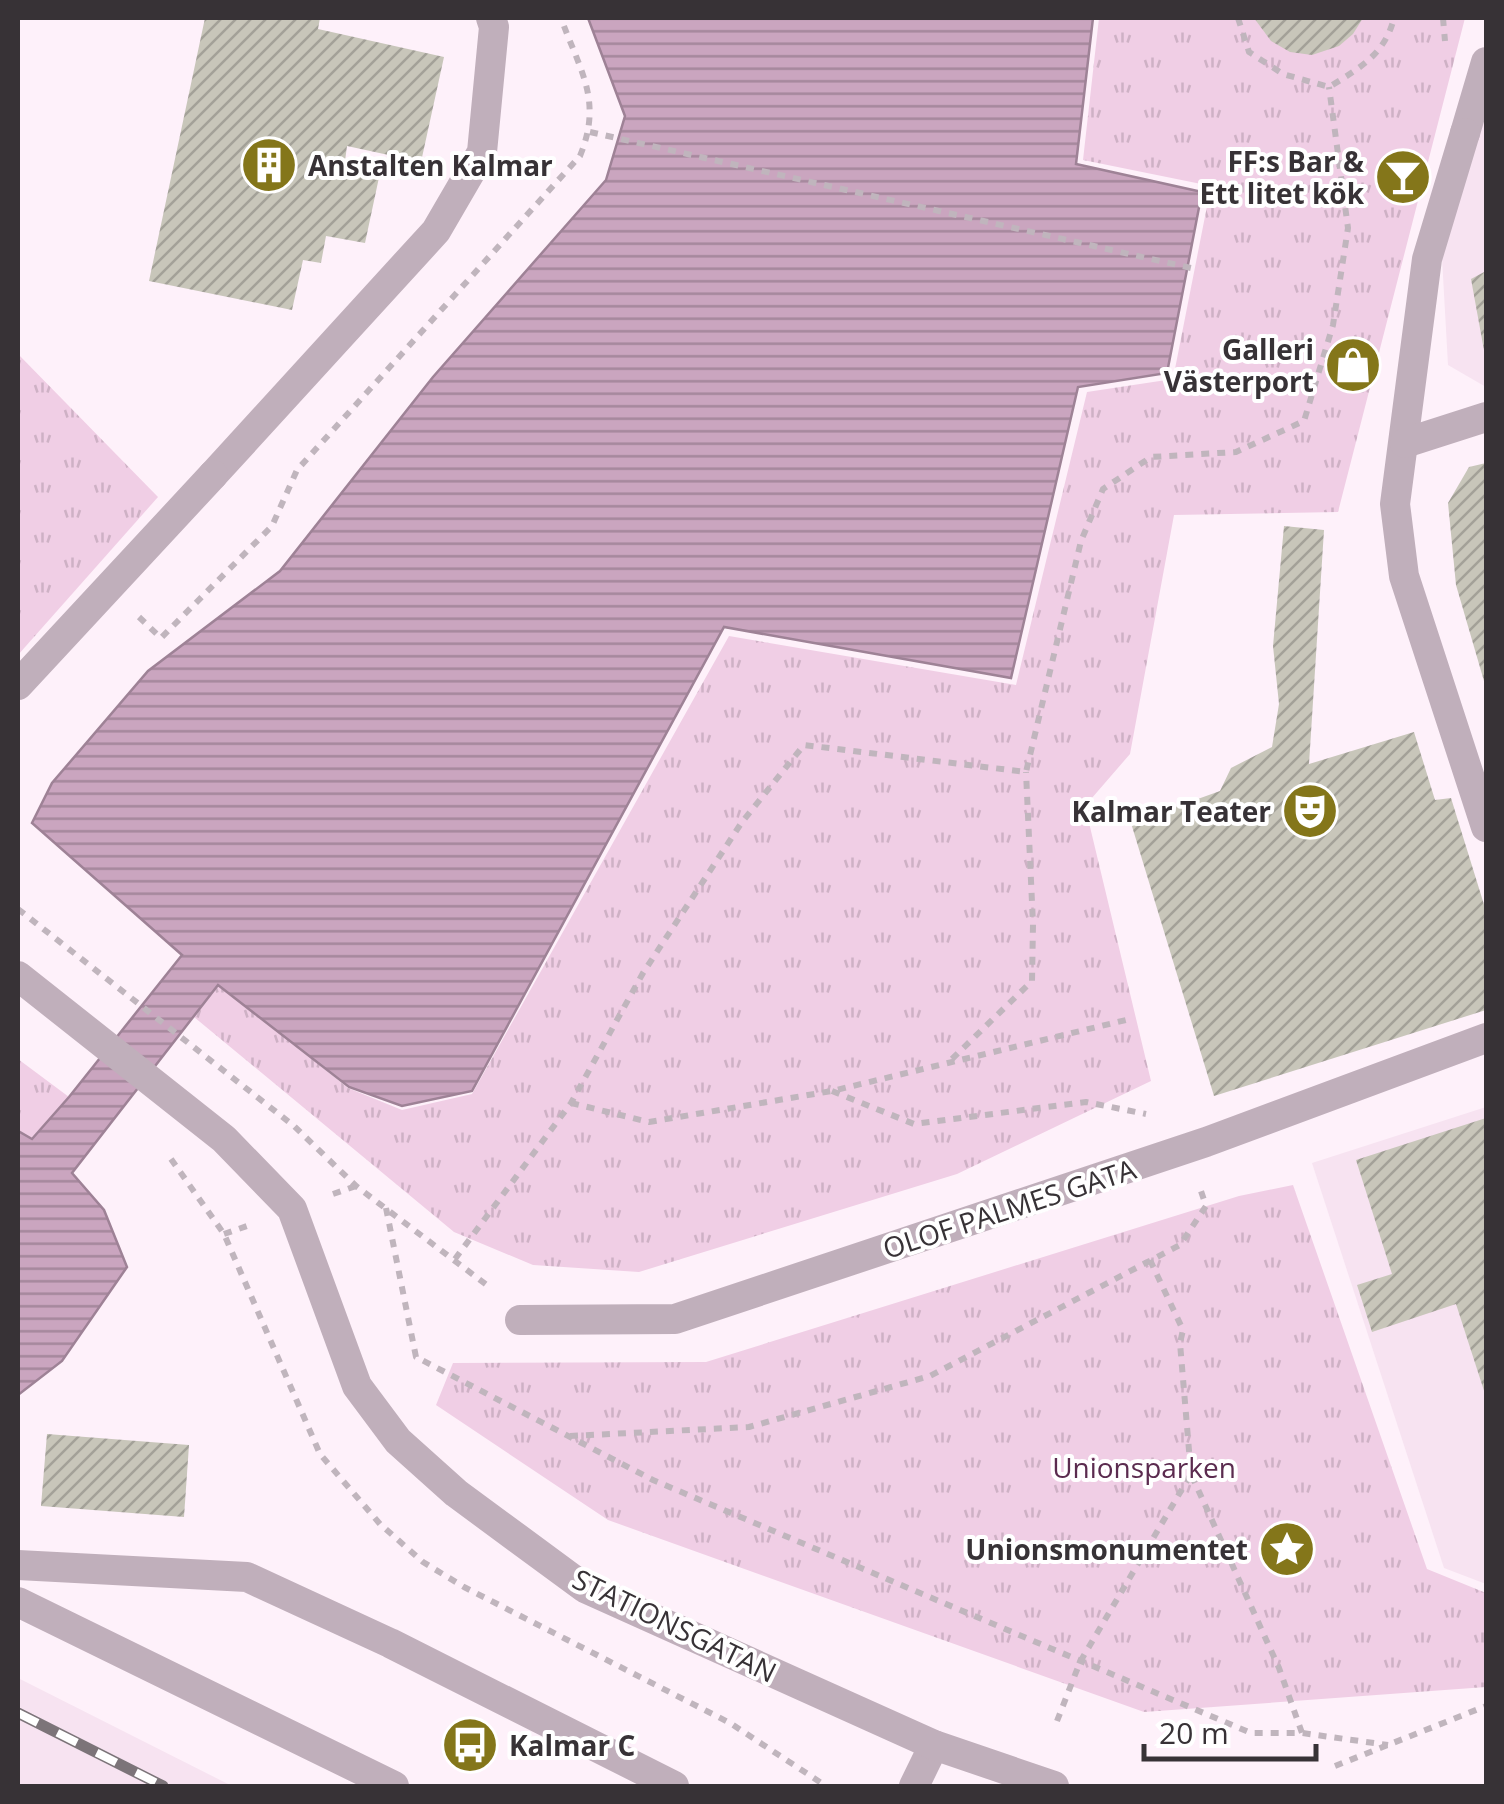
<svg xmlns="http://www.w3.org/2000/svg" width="1504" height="1804" font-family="'Open Sans',sans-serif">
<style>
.built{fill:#f7e3f1}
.grass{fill:url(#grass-tufts)}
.water{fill:url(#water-rules);stroke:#9e8296;stroke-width:2.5}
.building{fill:url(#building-hatch)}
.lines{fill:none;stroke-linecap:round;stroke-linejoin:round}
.path{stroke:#c0b5bd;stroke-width:6;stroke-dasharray:8 8;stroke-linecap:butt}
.lane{stroke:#c0afbb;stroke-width:30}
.street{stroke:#c0afbb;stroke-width:30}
.rail-casing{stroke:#7c7479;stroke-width:11}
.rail{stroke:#fff;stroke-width:8;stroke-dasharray:22;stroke-linecap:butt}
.labels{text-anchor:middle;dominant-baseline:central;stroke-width:8;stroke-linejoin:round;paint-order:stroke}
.poi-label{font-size:28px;font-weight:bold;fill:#373236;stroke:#fff;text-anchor:end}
.street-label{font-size:28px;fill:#373236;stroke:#fff}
.park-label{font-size:28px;fill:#5b2b4f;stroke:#fff}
</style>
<defs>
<pattern id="grass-tufts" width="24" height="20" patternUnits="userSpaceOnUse" patternTransform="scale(2.5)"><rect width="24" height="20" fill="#f0cee5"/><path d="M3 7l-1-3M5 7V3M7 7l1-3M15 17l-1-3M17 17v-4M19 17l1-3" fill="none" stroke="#ceb1c5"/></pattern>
<pattern id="water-rules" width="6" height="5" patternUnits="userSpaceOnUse" patternTransform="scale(2.5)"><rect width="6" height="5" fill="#caa5bf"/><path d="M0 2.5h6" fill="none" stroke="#a5879c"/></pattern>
<pattern id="building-hatch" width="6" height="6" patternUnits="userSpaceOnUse" patternTransform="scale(2.5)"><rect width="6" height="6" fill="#c8c6ba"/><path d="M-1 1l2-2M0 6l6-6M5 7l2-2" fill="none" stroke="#a3a198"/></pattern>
</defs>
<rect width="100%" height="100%" fill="#fef1fa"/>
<g class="built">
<path d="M 1486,106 L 1486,387 L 1448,365 L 1442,258 Z"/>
<path d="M 1486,1107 L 1486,1584 L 1444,1568 L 1312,1163 Z"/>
<path d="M 18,1678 L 232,1786 L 233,1786 L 18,1786 Z"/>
</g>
<g class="grass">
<path d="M 1099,18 L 1465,18 L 1338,512 L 1174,515 L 1130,754 L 1085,806 L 1151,1081 L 957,1174 L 639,1272 L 533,1265 L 454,1232 L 194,1017 L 219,984 L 348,1088 L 402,1110 L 472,1094 L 729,636 L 1016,685 L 1087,392 L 1173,379 L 1211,186 L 1083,160 Z"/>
<path d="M 18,354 L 158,497 L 18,655 Z"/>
<path d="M 18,1059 L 69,1097 L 31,1139 L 18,1131 Z"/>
<path d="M 1293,1185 L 1427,1569 L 1486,1593 L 1486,1687 L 1144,1712 L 608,1520 L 436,1405 L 453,1363 L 706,1362 L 1239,1196 Z"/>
</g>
<path class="water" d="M 588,18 L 1093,18 L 1076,164 L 1202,192 L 1167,373 L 1078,387 L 1011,678 L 724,627 L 472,1091 L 402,1106 L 349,1087 L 218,985 L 72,1173 L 104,1210 L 127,1267 L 62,1361 L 18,1395 L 18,1131 L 32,1139 L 69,1097 L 182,955 L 32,823 L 52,783 L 148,671 L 280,571 L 433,377 L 606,180 L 625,116 Z"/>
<g class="building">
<path d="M 205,18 L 320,18 L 318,29 L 444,57 L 421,162 L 347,146 L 345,161 L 381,168 L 365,243 L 326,236 L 321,263 L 303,260 L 292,310 L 149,281 Z"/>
<path d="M 1254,18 L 1363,18 L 1353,34 L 1339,46 L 1312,55 L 1290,52 L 1271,41 Z"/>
<path d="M 1486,271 L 1486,355 L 1485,356 L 1471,279 Z"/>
<path d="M 1486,463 L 1486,688 L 1456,585 L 1448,503 L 1469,467 Z"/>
<path d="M 1284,526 L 1324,530 L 1309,764 L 1414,732 L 1435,800 L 1451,798 L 1486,911 L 1486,1010 L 1214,1096 L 1131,823 L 1220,791 L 1231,768 L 1272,747 L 1279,704 L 1273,646 Z"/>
<path d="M 1486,1118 L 1486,1397 L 1456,1304 L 1372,1332 L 1357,1285 L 1392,1274 L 1356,1160 Z"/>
<path d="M 47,1434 L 189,1445 L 184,1517 L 41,1506 Z"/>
</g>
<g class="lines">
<g class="path">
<path d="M 1238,18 L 1249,52 L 1283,74 L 1329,87 C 1360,68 1385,54 1394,18"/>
<path d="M 1443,18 L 1445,41"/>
<path d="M 590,132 L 1191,268"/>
<path d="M 139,617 L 161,638 L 272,526 L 297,470 L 580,156 C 603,100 580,71 561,18"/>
<path d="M 18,909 L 294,1126 L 356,1186 L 492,1289"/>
<path d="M 952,1059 L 1032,981 L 1033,924 L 1026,772"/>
<path d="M 832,1091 L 914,1124 L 1086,1102 L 1146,1114"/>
<path d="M 571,1103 L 649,1122 L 832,1091 L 1130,1019"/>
<path d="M 171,1159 L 224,1234 L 320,1454 L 380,1524 L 423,1562 L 464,1587 L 730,1723 L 826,1786"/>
<path d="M 333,1194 L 356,1186"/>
<path d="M 386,1208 L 416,1357 L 653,1480 L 1251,1733 L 1302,1733 L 1388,1745"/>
<path d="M 224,1234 L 247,1226"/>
<path d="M 455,1259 L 571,1103 L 643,973 L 742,822 L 804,745 L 1026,772 L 1081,541 L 1103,489 L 1151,457 L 1236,452 L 1304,421 L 1333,325 L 1348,228 L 1329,87"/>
<path d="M 1150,1260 L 1183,1330 L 1180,1343 L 1191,1474 L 1279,1668 L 1302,1733"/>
<path d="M 570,1436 L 749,1427 L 930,1376 L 1180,1245 L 1206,1206 L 1201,1191"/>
<path d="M 1057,1721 L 1080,1662 L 1191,1474"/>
<path d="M 1335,1766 L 1486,1706"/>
</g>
<g class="lane">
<path d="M 1465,133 L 1486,62"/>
<path d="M 213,475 L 436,231 L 482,152 L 494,27 L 491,18"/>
<path d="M 18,1565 L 247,1577 L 390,1643 L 674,1786"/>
<path d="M 18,1602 L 394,1786"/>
<path d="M 914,1786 L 934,1745"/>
</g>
<g class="street">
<path d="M 1465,133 L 1427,259 L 1395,504 L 1404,576 L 1486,827"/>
<path d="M 1405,443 L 1486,417"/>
<path d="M 18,685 L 213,475"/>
<path d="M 18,976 L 224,1139 L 292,1209 L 357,1386 L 398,1441 L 456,1493 L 585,1588 L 934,1745 L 1054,1786"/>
<path d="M 520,1320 L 675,1319 L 1206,1142 L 1486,1038"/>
</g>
<g class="rail-casing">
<path id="rail" d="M 18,1713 L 163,1786"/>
</g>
<use href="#rail" class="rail"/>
</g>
<defs>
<g id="building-disc" transform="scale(2.875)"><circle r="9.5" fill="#84761a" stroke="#fff"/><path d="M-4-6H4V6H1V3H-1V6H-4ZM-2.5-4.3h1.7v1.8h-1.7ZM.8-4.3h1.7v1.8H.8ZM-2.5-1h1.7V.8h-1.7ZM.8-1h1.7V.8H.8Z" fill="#fff"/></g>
<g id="bar-disc" transform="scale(2.875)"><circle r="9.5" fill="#84761a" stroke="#fff"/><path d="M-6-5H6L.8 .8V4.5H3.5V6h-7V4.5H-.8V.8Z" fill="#fff"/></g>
<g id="shop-disc" transform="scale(2.875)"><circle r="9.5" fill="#84761a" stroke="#fff"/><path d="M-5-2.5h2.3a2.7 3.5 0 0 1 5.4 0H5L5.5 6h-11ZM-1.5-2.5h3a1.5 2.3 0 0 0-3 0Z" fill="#fff"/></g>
<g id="theatre-disc" transform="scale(2.875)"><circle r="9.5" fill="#84761a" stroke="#fff"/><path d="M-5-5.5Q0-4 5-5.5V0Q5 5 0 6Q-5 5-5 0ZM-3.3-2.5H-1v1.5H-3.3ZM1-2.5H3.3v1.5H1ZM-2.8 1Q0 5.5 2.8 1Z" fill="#fff"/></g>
<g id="sight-disc" transform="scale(2.875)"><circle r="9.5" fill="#84761a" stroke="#fff"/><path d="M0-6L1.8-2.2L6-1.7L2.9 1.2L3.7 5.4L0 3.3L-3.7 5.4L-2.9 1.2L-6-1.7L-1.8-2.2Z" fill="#fff"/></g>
<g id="bus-disc" transform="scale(2.875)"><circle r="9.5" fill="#84761a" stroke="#fff"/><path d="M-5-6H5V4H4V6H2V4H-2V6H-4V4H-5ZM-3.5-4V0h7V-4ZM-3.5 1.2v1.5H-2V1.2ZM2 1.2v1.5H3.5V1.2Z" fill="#fff"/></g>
</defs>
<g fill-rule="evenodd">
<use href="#building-disc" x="269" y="165"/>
<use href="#bar-disc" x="1403" y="177"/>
<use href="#shop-disc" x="1353" y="365"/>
<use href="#theatre-disc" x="1310" y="811"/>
<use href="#sight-disc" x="1287" y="1549"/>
<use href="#bus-disc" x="470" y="1745"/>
</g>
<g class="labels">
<g class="poi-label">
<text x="1364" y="161">FF:s Bar &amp;<tspan x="1364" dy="32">Ett litet kök</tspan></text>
<text x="308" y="165" text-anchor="start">Anstalten Kalmar</text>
<text x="1314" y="349">Galleri<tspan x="1314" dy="32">Västerport</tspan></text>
<text x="1271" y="811">Kalmar Teater</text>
<text x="1248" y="1549">Unionsmonumentet</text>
<text x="509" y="1745" text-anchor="start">Kalmar C</text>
</g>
<g class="street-label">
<text transform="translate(1009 1208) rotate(-18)">OLOF PALMES GATA</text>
<text transform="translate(675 1625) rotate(26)">STATIONSGATAN</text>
</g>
<g class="park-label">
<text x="1144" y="1467">Unionsparken</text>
</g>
</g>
<rect width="1504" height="1804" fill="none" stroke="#373236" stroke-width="40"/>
<path d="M1144 1744v15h172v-15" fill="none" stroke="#373236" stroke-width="5"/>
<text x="1159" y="1744" font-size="30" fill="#373236" stroke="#ffffff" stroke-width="8" paint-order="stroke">20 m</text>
</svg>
